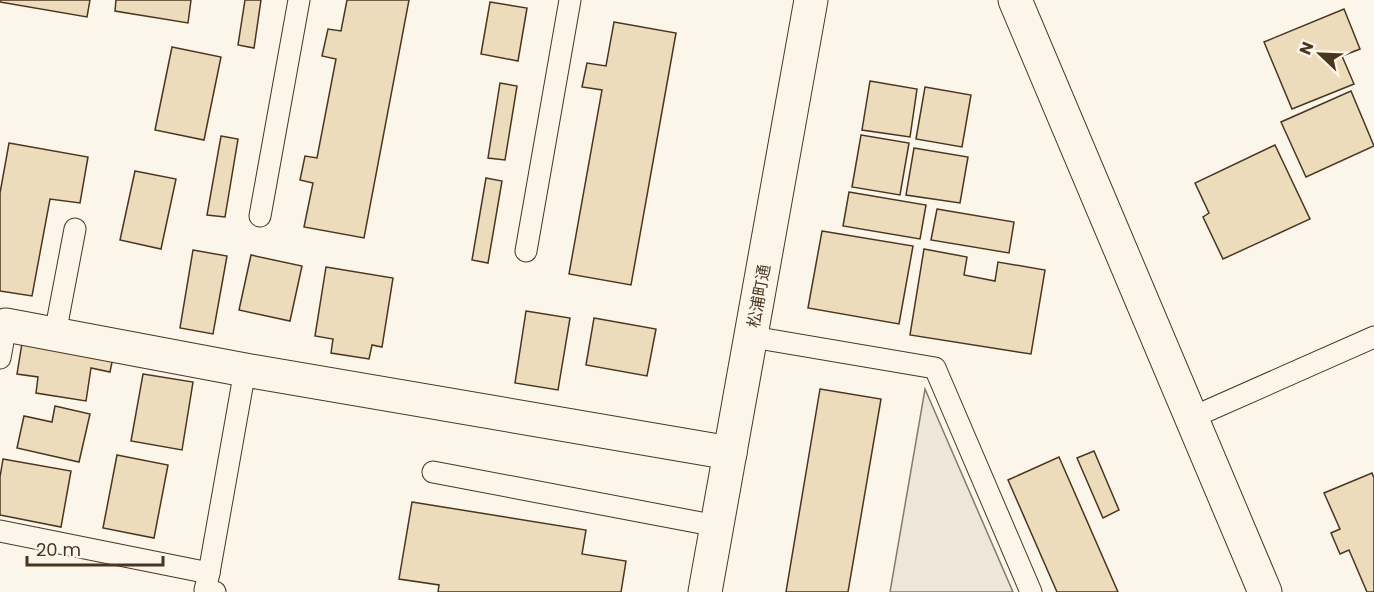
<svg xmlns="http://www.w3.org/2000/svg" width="1374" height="592" font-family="Poppins,'Noto Sans JP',sans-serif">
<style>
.green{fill:#ede6d9;stroke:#887966;stroke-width:1.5}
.building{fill:#ecdcbc;stroke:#4a3520;stroke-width:1.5}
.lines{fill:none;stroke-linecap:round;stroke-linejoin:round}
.service-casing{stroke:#4a3520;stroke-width:23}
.minor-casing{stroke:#4a3520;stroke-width:35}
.tertiary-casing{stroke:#4a3520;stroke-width:35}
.service{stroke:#fbf6e9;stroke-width:21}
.minor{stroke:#fbf6e9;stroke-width:33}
.tertiary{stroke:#fbf6e9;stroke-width:33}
.labels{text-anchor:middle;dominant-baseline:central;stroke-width:4.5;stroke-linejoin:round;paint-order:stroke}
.street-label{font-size:16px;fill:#4a3520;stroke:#fbf6e9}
</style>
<rect width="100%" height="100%" fill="#fbf6e9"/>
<path class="green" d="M 925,389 L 1013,592 L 890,592 Z"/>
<g class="building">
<path d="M 0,0 L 90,0 L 87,17 L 0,2 Z"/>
<path d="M 116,0 L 191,0 L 188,23 L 115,11 Z"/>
<path d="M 245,0 L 261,0 L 254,48 L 238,45 Z"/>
<path d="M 347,0 L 409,0 L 364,238 L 304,227 L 313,183 L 300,180 L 305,156 L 317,158 L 336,59 L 322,56 L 328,29 L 341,31 Z"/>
<path d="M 490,2 L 527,8 L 518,61 L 481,54 Z"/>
<path d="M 1344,9 L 1360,49 L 1342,56 L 1354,84 L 1292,109 L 1264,42 Z"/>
<path d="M 614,22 L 676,33 L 631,285 L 569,274 L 602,90 L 582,87 L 587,63 L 606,66 Z"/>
<path d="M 172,47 L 221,57 L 204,140 L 155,130 Z"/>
<path d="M 870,81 L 917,89 L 910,137 L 862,130 Z"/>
<path d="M 500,83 L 517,86 L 505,160 L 488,158 Z"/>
<path d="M 925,87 L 971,95 L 962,147 L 916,139 Z"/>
<path d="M 1351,91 L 1374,146 L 1306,177 L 1281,122 Z"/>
<path d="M 861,135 L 909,143 L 900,195 L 852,187 Z"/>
<path d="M 221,136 L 238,139 L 225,217 L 207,215 Z"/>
<path d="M 9,143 L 88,157 L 80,203 L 50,199 L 32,296 L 0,291 L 0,193 Z"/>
<path d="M 1275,145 L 1310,219 L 1223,259 L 1203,217 L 1209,213 L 1195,183 Z"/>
<path d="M 914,148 L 968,157 L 960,203 L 906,195 Z"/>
<path d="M 135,171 L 176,179 L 161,249 L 120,240 Z"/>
<path d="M 486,178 L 502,181 L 488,263 L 472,260 Z"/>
<path d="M 849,192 L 926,205 L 920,239 L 843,226 Z"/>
<path d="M 937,209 L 1014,222 L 1009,253 L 931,240 Z"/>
<path d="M 822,231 L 913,246 L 899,324 L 808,308 Z"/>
<path d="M 924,249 L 967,257 L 964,275 L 995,281 L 998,262 L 1045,270 L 1031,354 L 910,335 Z"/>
<path d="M 193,250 L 227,256 L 213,334 L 180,328 Z"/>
<path d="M 251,255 L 302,266 L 290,321 L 239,310 Z"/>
<path d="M 326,267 L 393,278 L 382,347 L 372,345 L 369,359 L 331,353 L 333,339 L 315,336 Z"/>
<path d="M 526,311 L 570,318 L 558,390 L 515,383 Z"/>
<path d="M 594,318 L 656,329 L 647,376 L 586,365 Z"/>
<path d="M 23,337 L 114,352 L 110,372 L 91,368 L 86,401 L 36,393 L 38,377 L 17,374 Z"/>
<path d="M 143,374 L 193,382 L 182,450 L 131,441 Z"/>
<path d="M 820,389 L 881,399 L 848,592 L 786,592 Z"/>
<path d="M 55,406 L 90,414 L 79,462 L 17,448 L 24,416 L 52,422 Z"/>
<path d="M 1094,451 L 1119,510 L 1103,518 L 1077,458 Z"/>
<path d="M 117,455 L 168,465 L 154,538 L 103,528 Z"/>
<path d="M 1059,457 L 1118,592 L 1057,592 L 1008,480 Z"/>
<path d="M 3,459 L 71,471 L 61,527 L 0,515 L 0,477 Z"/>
<path d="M 1372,473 L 1374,478 L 1374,592 L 1367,592 L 1349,550 L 1340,554 L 1331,533 L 1340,529 L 1324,493 Z"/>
<path d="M 412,502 L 586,530 L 582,554 L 626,561 L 621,592 L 438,592 L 439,585 L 399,579 Z"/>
</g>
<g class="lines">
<g class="service-casing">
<g id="service">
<path d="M 260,216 L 299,0"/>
<path d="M 526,251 L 570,0"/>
<path d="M 55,334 L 75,229"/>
<path d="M 752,337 L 935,368 L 1031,592"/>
<path d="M 0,358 L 6,325"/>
<path d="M 1191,418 L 1374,337"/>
<path d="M 433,472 L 717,526"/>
<path d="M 0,531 L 209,573 L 245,370"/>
<path d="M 209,573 L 205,590 L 215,592"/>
</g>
</g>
<g class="minor-casing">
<g id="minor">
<path d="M 6,325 L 245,370 L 730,453"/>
<path d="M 705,592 L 811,0"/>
</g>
</g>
<g class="tertiary-casing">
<path id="tertiary" d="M 1015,0 L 1265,592"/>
</g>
<use href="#service" class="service"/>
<use href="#minor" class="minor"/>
<use href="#tertiary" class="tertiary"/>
</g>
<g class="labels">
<g class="street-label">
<text transform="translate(759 296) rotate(-80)">松浦町通</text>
</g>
</g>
<g transform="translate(1320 54) rotate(293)" stroke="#fbf6e9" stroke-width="4.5" paint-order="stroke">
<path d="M0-4.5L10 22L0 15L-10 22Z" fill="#4a3520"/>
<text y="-9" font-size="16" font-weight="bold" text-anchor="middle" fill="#4a3520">N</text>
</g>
<path d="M27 556v9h136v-9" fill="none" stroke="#4a3520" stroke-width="3"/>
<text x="36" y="556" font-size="18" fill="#4a3520" stroke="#fbf6e9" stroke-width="4.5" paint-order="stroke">20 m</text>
</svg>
